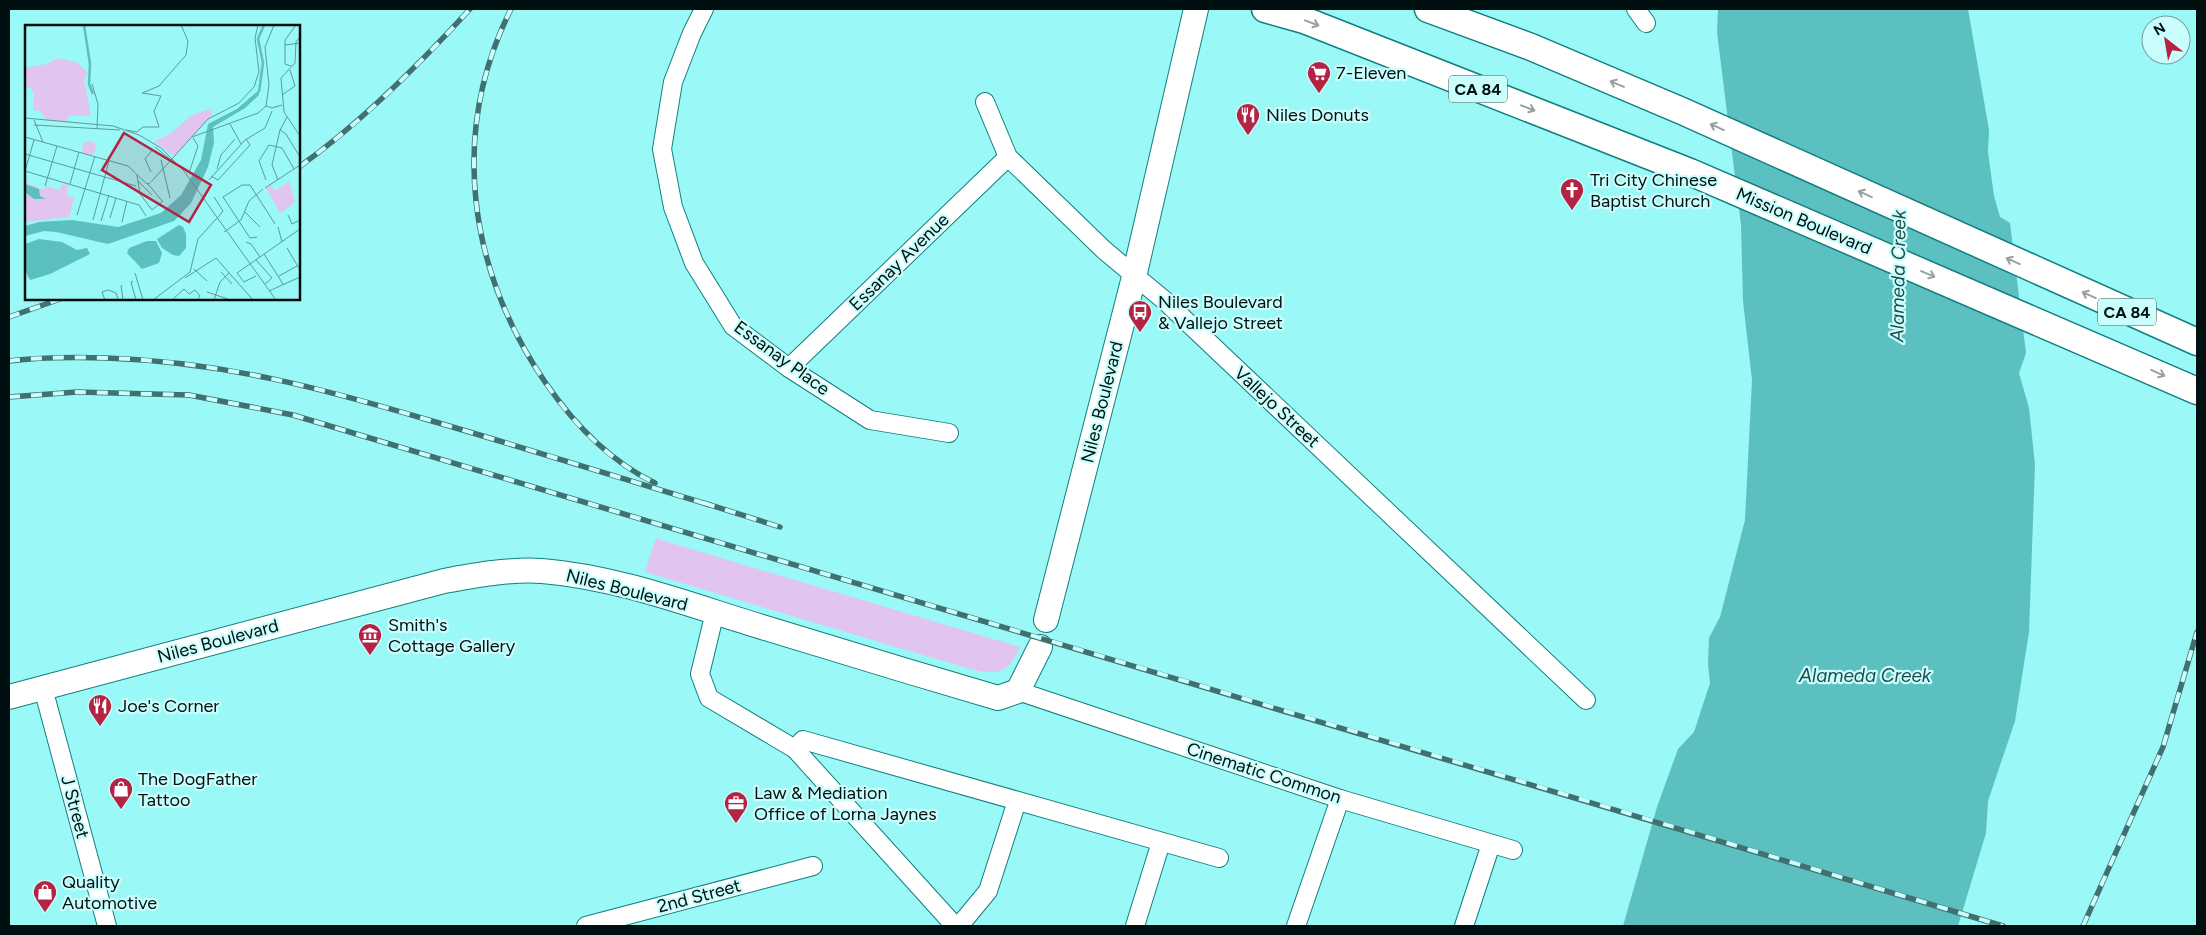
<svg xmlns="http://www.w3.org/2000/svg" width="2206" height="935" font-family="Figtree,sans-serif">
<style>
.green{fill:#e1c4ef}
.water{fill:#5bc0bf}
.lines{fill:none;stroke-linecap:round;stroke-linejoin:round}
.minor-casing{stroke:#117f7f;stroke-width:20}
.secondary-casing{stroke:#117f7f;stroke-width:26}
.primary-casing{stroke:#117f7f;stroke-width:29}
.minor{stroke:#fff;stroke-width:18}
.secondary{stroke:#fff;stroke-width:24}
.primary{stroke:#fff;stroke-width:26}
.rail-casing{stroke:#407170;stroke-width:5.5}
.rail{stroke:#c9fefd;stroke-width:4;stroke-dasharray:11;stroke-linecap:butt}
.oneway{stroke:#999f9f}
.labels{text-anchor:middle;dominant-baseline:central;stroke-width:4.5;stroke-linejoin:round;paint-order:stroke}
.shield{fill:#c9fefd;stroke:#3c5756;stroke-width:1}
.shield-label{font-size:16px;font-weight:bold;fill:#000f0f}
.poi-label{font-size:18px;fill:#000f0f;stroke:#c9fefd;text-anchor:start}
.street-label{font-size:18px;fill:#000f0f;stroke:#c9fefd}
.water-label{font-size:19px;font-style:italic;fill:#1e4b4b;stroke:#c9fefd}
.inset-river{fill:none;stroke:#5bc0bf;stroke-width:2.5}
.inset-road{fill:none;stroke:#5c9b9a;stroke-width:1}
.view{fill:#b52344;fill-opacity:0.15;stroke:#b52344;stroke-width:2.5}
.inset-edge{fill:none;stroke:#000f0f;stroke-width:2.5}
</style>
<rect width="100%" height="100%" fill="#9af8f6"/>
<path class="green" d="M 656,538 L 664,541 L 1020,647 C 1008,673 998,676 970,669 L 645,572 Z"/>
<path class="water" d="M 1718,9 L 1968,9 L 1989,130 L 1988,152 L 1994,196 L 2000,217 L 2010,223 L 2026,353 L 2019,373 L 2029,408 L 2035,465 L 2029,632 L 2015,721 L 1988,801 L 1986,833 L 1958,926 L 1623,926 L 1657,807 L 1678,749 L 1694,732 L 1710,683 L 1708,664 L 1709,638 L 1720,617 L 1745,520 L 1752,380 L 1743,301 L 1741,225 L 1717,32 Z"/>
<g class="lines">
<g class="minor-casing">
<g id="minor">
<path d="M 704,9 L 692,33 L 673,82 L 662,149 L 673,207 L 694,263 L 733,326 L 789,368 L 870,420 L 949,433"/>
<path d="M 1636,9 L 1646,23"/>
<path d="M 985,102 L 1008,157 L 1104,250 L 1164,300 L 1586,700"/>
<path d="M 789,368 L 1008,157"/>
<path d="M 715,612 L 700,674 L 709,698 L 795,749 L 955,926"/>
<path d="M 43,688 L 107,926"/>
<path d="M 1018,691 L 1340,799 L 1513,850"/>
<path d="M 795,749 L 803,740 L 1219,858"/>
<path d="M 586,926 L 813,866"/>
<path d="M 959,926 L 988,891 L 1017,801"/>
<path d="M 1135,926 L 1161,842"/>
<path d="M 1296,926 L 1340,799"/>
<path d="M 1464,926 L 1491,844"/>
</g>
</g>
<g class="secondary-casing">
<g id="secondary">
<path d="M 1046,620 L 1134,277 L 1196,9"/>
<path d="M 9,697 L 444,581 C 476,575 509,569 542,571 C 617,577 690,605 762,627 C 841,651 919,675 998,698 L 1018,691 L 1040,647"/>
</g>
</g>
<g class="primary-casing">
<g id="primary">
<path d="M 1265,9 L 1304,20 L 1690,172 L 2197,391"/>
<path d="M 1428,9 L 1531,47 L 1682,111 L 2197,342"/>
</g>
</g>
<use href="#minor" class="minor"/>
<use href="#secondary" class="secondary"/>
<use href="#primary" class="primary"/>
<g class="rail-casing">
<g id="rail">
<path d="M 511,9 C 449,133 468,269 545,382 C 574,424 609,461 655,483"/>
<path d="M 299,167 C 362,122 418,66 470,9"/>
<path d="M 9,317 L 60,299"/>
<path d="M 9,361 C 41,357 74,357 107,358 C 223,362 321,388 432,421 C 525,448 617,477 710,505"/>
<path d="M 9,397 L 77,392 L 189,395 L 293,415 C 863,586 1434,754 2003,926"/>
<path d="M 704,503 L 780,527"/>
<path d="M 2083,926 L 2163,747 L 2197,632"/>
</g>
</g>
<use href="#rail" class="rail"/>
</g>
<defs><path id="oneway-shaft" d="M-6 0H5M1.5-3L5.5 0L1.5 3" fill="none" stroke-width="1.6" stroke-linecap="round" stroke-linejoin="round" transform="scale(1.25)"/></defs>
<g class="oneway">
<use href="#oneway-shaft" transform="translate(1312 23) rotate(21)"/>
<use href="#oneway-shaft" transform="translate(1617 84) rotate(-157)"/>
<use href="#oneway-shaft" transform="translate(1528 108) rotate(21)"/>
<use href="#oneway-shaft" transform="translate(1717 127) rotate(-156)"/>
<use href="#oneway-shaft" transform="translate(1865 194) rotate(-156)"/>
<use href="#oneway-shaft" transform="translate(2013 261) rotate(-156)"/>
<use href="#oneway-shaft" transform="translate(1928 274) rotate(23)"/>
<use href="#oneway-shaft" transform="translate(2089 295) rotate(-156)"/>
<use href="#oneway-shaft" transform="translate(2158 373) rotate(24)"/>
</g>
<defs>
<g id="supermarket-pin" transform="scale(1.25)"><path d="M0 17L-7.5 6A9.5 9.5 0 1 1 7.5 6Z" fill="#b52344" stroke="#c9fefd"/><path d="M-6-5.5h2.5l.6 2H6L4.5 2H-2.5L-4.4-4H-6ZM-1.5 3.2a1.3 1.3 0 1 0 .1 0ZM3 3.2a1.3 1.3 0 1 0 .1 0Z" fill="#fff"/></g>
<g id="restaurant-pin" transform="scale(1.25)"><path d="M0 17L-7.5 6A9.5 9.5 0 1 1 7.5 6Z" fill="#b52344" stroke="#c9fefd"/><path d="M-5-6h1v4h1v-4h1v4h1v-4h1v5L-1.5 .5V6h-2V.5L-5-1ZM5-6V6H3V1.5H1.5Q1.5-4 5-6Z" fill="#fff"/></g>
<g id="church-pin" transform="scale(1.25)"><path d="M0 17L-7.5 6A9.5 9.5 0 1 1 7.5 6Z" fill="#b52344" stroke="#c9fefd"/><path d="M-1.2-6h2.4v3.5h3.3v2.4h-3.3V6h-2.4V-.1h-3.3v-2.4h3.3Z" fill="#fff"/></g>
<g id="bus-pin" transform="scale(1.25)"><path d="M0 17L-7.5 6A9.5 9.5 0 1 1 7.5 6Z" fill="#b52344" stroke="#c9fefd"/><path d="M-5-6H5V4H4V6H2V4H-2V6H-4V4H-5ZM-3.5-4V0h7V-4ZM-3.5 1.2v1.5H-2V1.2ZM2 1.2v1.5H3.5V1.2Z" fill="#fff"/></g>
<g id="museum-pin" transform="scale(1.25)"><path d="M0 17L-7.5 6A9.5 9.5 0 1 1 7.5 6Z" fill="#b52344" stroke="#c9fefd"/><path d="M0-6L6-3V-2H-6V-3ZM-5-1h2V3h-2ZM-1-1h2V3h-2ZM3-1h2V3H3ZM-6 4H6V6H-6Z" fill="#fff"/></g>
<g id="shop-pin" transform="scale(1.25)"><path d="M0 17L-7.5 6A9.5 9.5 0 1 1 7.5 6Z" fill="#b52344" stroke="#c9fefd"/><path d="M-5-2.5h2.3a2.7 3.5 0 0 1 5.4 0H5L5.5 6h-11ZM-1.5-2.5h3a1.5 2.3 0 0 0-3 0Z" fill="#fff"/></g>
<g id="office-pin" transform="scale(1.25)"><path d="M0 17L-7.5 6A9.5 9.5 0 1 1 7.5 6Z" fill="#b52344" stroke="#c9fefd"/><path d="M-6-3h4V-5.5h4V-3h4V5H-6ZM-1-4.5V-3h2v-1.5ZM-6 0V1H6V0Z" fill="#fff"/></g>
</defs>
<g fill-rule="evenodd">
<use href="#supermarket-pin" x="1319" y="73"/>
<use href="#restaurant-pin" x="1248" y="115"/>
<use href="#church-pin" x="1572" y="190"/>
<use href="#bus-pin" x="1140" y="312"/>
<use href="#museum-pin" x="370" y="635"/>
<use href="#restaurant-pin" x="100" y="706"/>
<use href="#shop-pin" x="121" y="789"/>
<use href="#office-pin" x="736" y="803"/>
<use href="#shop-pin" x="45" y="892"/>
</g>
<g class="labels">
<g class="shield">
<rect x="1449" y="75.5" width="58" height="27" rx="4"/>
<rect x="2098" y="298.5" width="58" height="27" rx="4"/>
</g>
<g class="shield-label">
<text x="1478" y="89">CA 84</text>
<text x="2127" y="312">CA 84</text>
</g>
<g class="poi-label">
<text x="1336" y="73">7-Eleven</text>
<text x="1266" y="115">Niles Donuts</text>
<text x="1590" y="180">Tri City Chinese<tspan x="1590" dy="21">Baptist Church</tspan></text>
<text x="1158" y="302">Niles Boulevard<tspan x="1158" dy="21">&amp; Vallejo Street</tspan></text>
<text x="388" y="625">Smith's<tspan x="388" dy="21">Cottage Gallery</tspan></text>
<text x="118" y="706">Joe's Corner</text>
<text x="138" y="779">The DogFather<tspan x="138" dy="21">Tattoo</tspan></text>
<text x="754" y="793">Law &amp; Mediation<tspan x="754" dy="21">Office of Lorna Jaynes</tspan></text>
<text x="62" y="882">Quality<tspan x="62" dy="21">Automotive</tspan></text>
</g>
<g class="street-label">
<text transform="translate(1804 221) rotate(23)">Mission Boulevard</text>
<text transform="translate(899 262) rotate(-44)">Essanay Avenue</text>
<text transform="translate(782 358) rotate(36)">Essanay Place</text>
<text transform="translate(1102 402) rotate(-76)">Niles Boulevard</text>
<text transform="translate(1277 407) rotate(43)">Vallejo Street</text>
<text transform="translate(627 590) rotate(14)">Niles Boulevard</text>
<text transform="translate(218 641) rotate(-15)">Niles Boulevard</text>
<text transform="translate(1264 773) rotate(18)">Cinematic Common</text>
<text transform="translate(75 807) rotate(75)">J Street</text>
<text transform="translate(699 896) rotate(-15)">2nd Street</text>
</g>
<g class="water-label">
<text transform="translate(1898 276) rotate(-89)">Alameda Creek</text>
<text x="1865" y="675">Alameda Creek</text>
</g>
</g>
<g transform="translate(25 25)">
<rect width="275" height="275" fill="#9af8f6"/>
<path d="M 33,33 L 53,38 L 63,49 L 59,54 L 66,91 L 43,91 L 42,97 L 22,95 L 15,86 L 8,85 L 9,68 L 6,63 L 0,63 L 0,43 L 22,39 ZM 185,84 L 187,90 L 149,131 L 129,117 L 146,108 L 167,90 ZM57 123a7 7 0 1 1 14 0a7 7 0 1 1-14 0ZM 264,156 L 270,177 L 255,188 L 241,163 L 246,160 L 250,166 ZM 0,157 L 19,165 L 21,161 L 35,165 L 37,159 L 43,160 L 42,171 L 49,173 L 44,192 L 0,197 Z" fill="#e1c4ef"/>
<path d="M 234,65 L 234,70 L 220,83 L 188,102 L 189,118 L 183,142 L 166,178 L 149,196 L 83,219 L 31,207 L 19,206 L 0,211 L 0,201 L 14,197 L 47,195 L 93,202 L 136,188 L 156,170 L 176,135 L 183,99 L 212,84 ZM 0,159 L 14,164 L 15,171 L 21,174 L 9,174 L 0,167 ZM 154,200 L 158,202 L 161,209 L 161,223 L 154,231 L 148,230 L 137,223 L 132,214 ZM 14,214 L 37,217 L 52,225 L 62,223 L 65,229 L 25,249 L 5,255 L 0,245 L 0,219 ZM 122,216 L 131,216 L 137,228 L 134,238 L 117,244 L 102,228 L 104,223 Z" fill="#5bc0bf"/>
<path class="inset-river" d="M 59,0 L 65,39 L 64,59 L 68,69M 234,67 L 238,38 L 233,14 L 239,0"/>
<path class="inset-road" d="M 275,12 L 271,17 L 270,38 L 256,53 L 259,87 L 275,111M 260,20 L 275,18M 266,41 L 260,39 L 260,15 L 271,0M 67,59 L 73,79 L 72,104M 257,70 L 270,61 L 265,45M 241,81 L 247,83 L 257,80M 0,93 L 88,101 L 114,110 L 136,123 L 159,146 L 251,275M 9,95 L 18,117M 205,99 L 216,119M 9,100 L 95,105M 101,105 L 112,107 L 118,102 L 134,102 L 129,86 L 136,71 L 117,68 L 134,61 L 161,30 L 163,16 L 156,0M 255,105 L 261,109 L 275,132M 0,112 L 103,141 L 122,159 L 125,158M 167,112 L 233,88 L 241,81 L 244,60 L 240,22 L 249,0M 130,122 L 146,135M 0,129 L 111,161M 136,135 L 145,173M 192,144 L 196,130 L 210,114M 0,146 L 114,180 L 121,191M 0,146 L 9,115M 126,147 L 120,134 L 128,124M 164,148 L 173,121 L 168,113M 112,150 L 115,169 L 127,185 L 138,176M 186,151 L 193,155 L 225,120 L 221,114M 184,155 L 220,115 L 240,103 L 247,86M 241,155 L 234,136 L 244,120 L 257,123 L 269,144M 253,155 L 247,140 L 255,105 L 262,92M 113,156 L 127,170M 126,157 L 183,94 L 214,78 L 229,62 L 234,47 L 230,13 L 233,0M 45,159 L 54,127M 123,159 L 138,177M 20,161 L 32,121M 240,163 L 275,140M 189,172 L 198,186 L 193,192M 220,187 L 235,202M 52,190 L 70,131M 263,190 L 267,199 L 275,195M 85,193 L 91,173M 68,195 L 84,136M 76,196 L 84,170M 97,197 L 102,176M 253,202 L 257,217M 199,207 L 216,195 L 224,176 L 238,164M 232,212 L 225,213 L 198,172 L 217,160 L 225,160 L 250,199M 221,217 L 226,219 L 235,232M 262,223 L 275,245M 239,229 L 258,259M 231,235 L 247,253 L 240,259M 169,244 L 182,256M 196,247 L 207,259M 110,248 L 118,275M 231,251 L 219,257 L 212,248 L 275,204M 254,251 L 272,241M 160,253 L 191,233 L 228,275M 108,256 L 106,257 L 111,275M 96,260 L 98,275M 244,266 L 275,252M 182,267 L 203,274M 80,275 L 77,267 L 83,265 L 91,268 L 93,274M 128,275 L 165,247 L 173,214 L 192,193M 147,275 L 159,264 L 164,269 L 170,265 L 175,271 L 172,275M 189,275 L 195,257 L 204,248"/>
<path class="view" d="M 99,108 L 186,160 L 164,197 L 77,145 Z"/>
<rect width="275" height="275" class="inset-edge"/>
</g>
<rect width="2206" height="935" fill="none" stroke="#000f0f" stroke-width="20"/>
<g transform="translate(2166 40) rotate(329)"><circle r="24" fill="#c9fefd" stroke="#799e9e"/>
<path d="M0-4L9 19L0 12L-9 19Z" fill="#b52344"/>
<text y="-8" font-size="14" font-weight="bold" text-anchor="middle" fill="#000f0f">N</text>
</g>
</svg>
